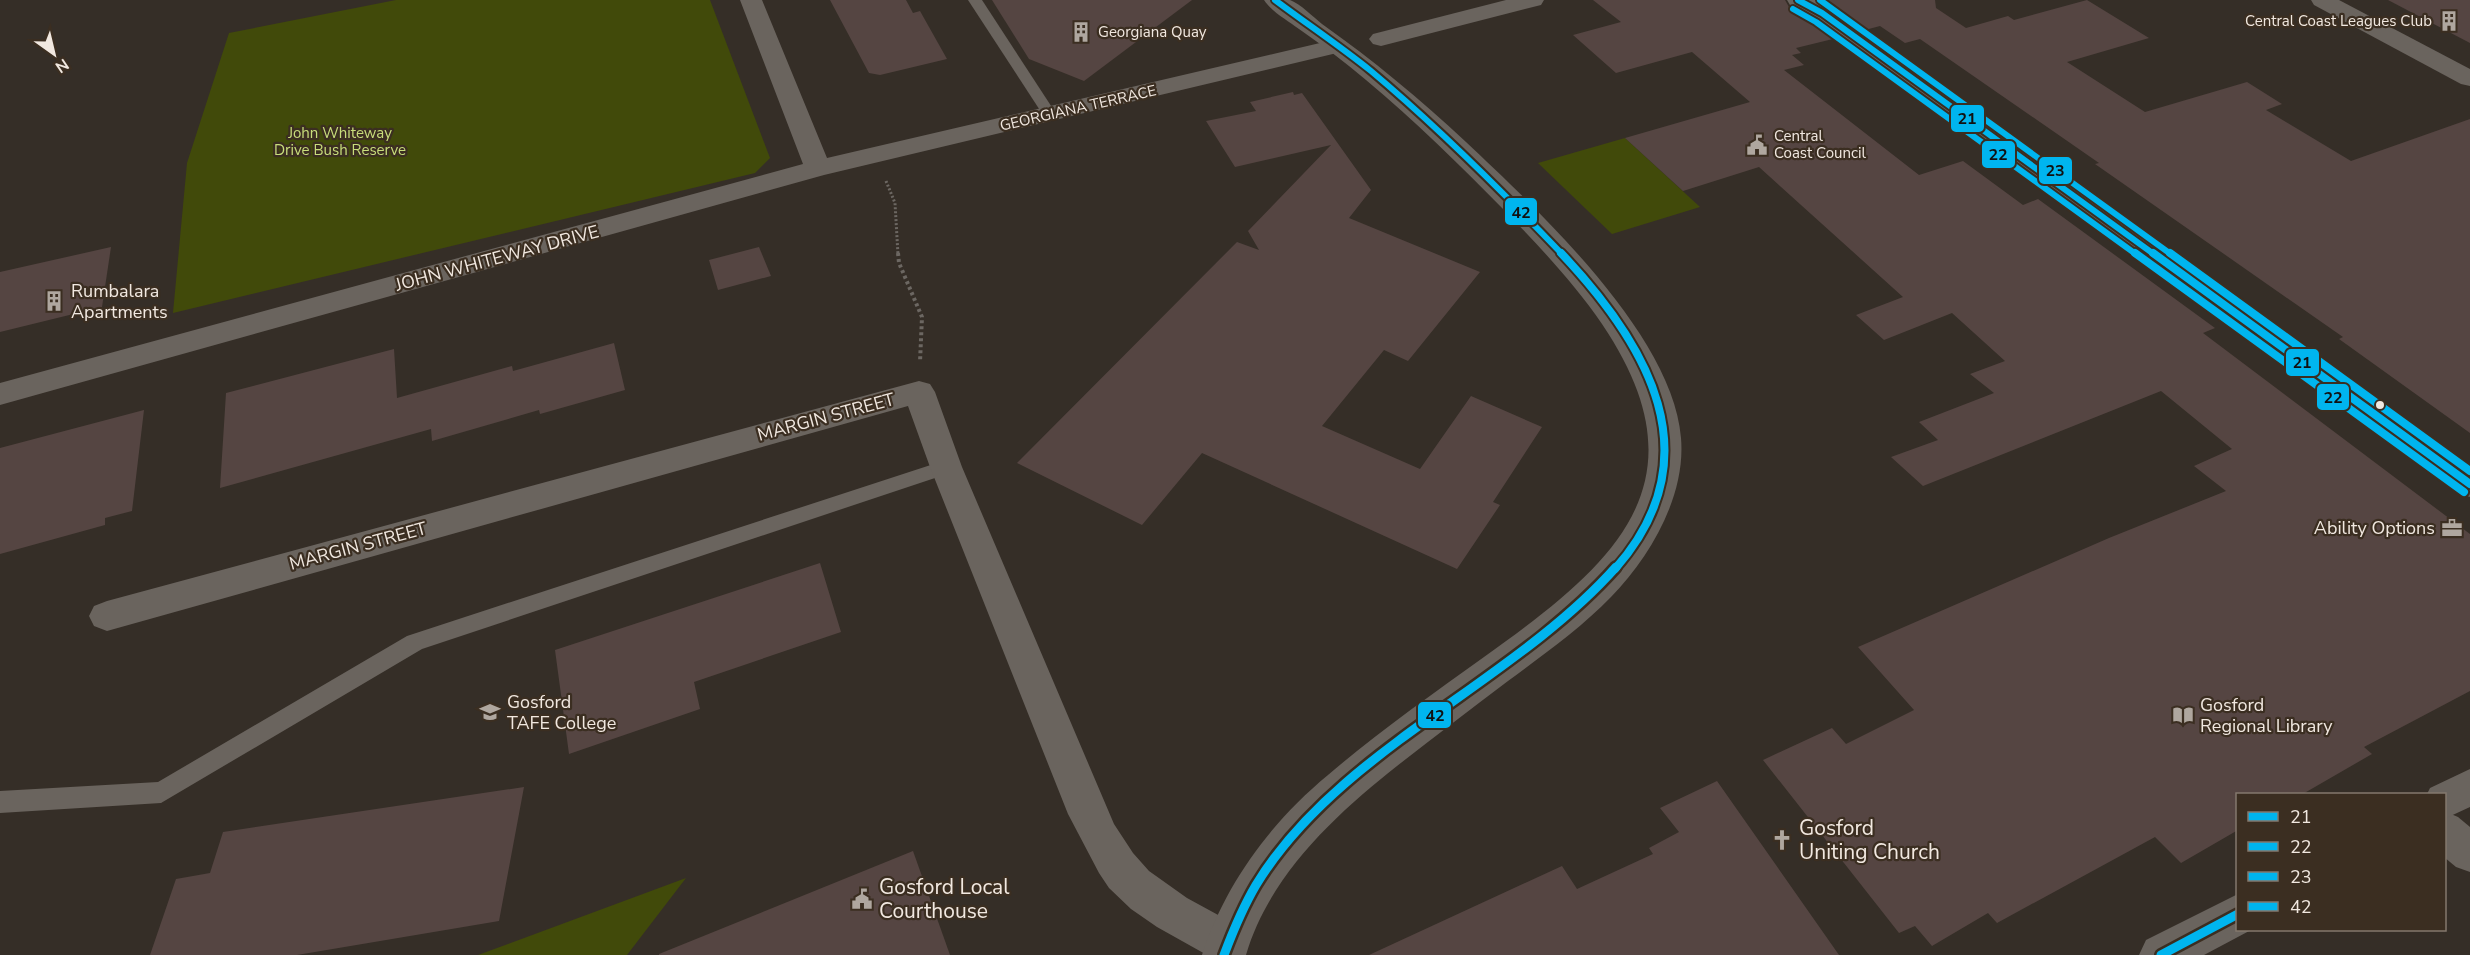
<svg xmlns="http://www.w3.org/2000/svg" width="2470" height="955" font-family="'Nunito Sans',sans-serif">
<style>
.green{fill:#414a0a}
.building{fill:#554542}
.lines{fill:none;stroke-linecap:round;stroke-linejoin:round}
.path-far1{stroke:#6c6762;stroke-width:3;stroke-dasharray:2 2;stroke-linecap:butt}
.path{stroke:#6c6762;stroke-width:4;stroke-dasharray:3 3;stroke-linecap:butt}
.lane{fill:#6a645e;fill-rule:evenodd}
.street{fill:#6a645e;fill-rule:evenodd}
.secondary{fill:#6a645e;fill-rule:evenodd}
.bus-1-far1-casing{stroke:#3b2e21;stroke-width:10}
.bus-1-casing{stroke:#3b2e21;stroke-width:12}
.bus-2-far1-casing{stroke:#3b2e21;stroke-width:10}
.bus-2-casing{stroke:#3b2e21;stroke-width:12}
.bus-3-far1-casing{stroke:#3b2e21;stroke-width:10}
.bus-3-casing{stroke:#3b2e21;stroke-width:12}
.bus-4-far2-casing{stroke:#3b2e21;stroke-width:10}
.bus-4-far1-casing{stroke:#3b2e21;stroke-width:12}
.bus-4-casing{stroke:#3b2e21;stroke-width:14}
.bus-1-far1{stroke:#00b5ef;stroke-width:6}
.bus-1{stroke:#00b5ef;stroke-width:8}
.bus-2-far1{stroke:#00b5ef;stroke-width:6}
.bus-2{stroke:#00b5ef;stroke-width:8}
.bus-3-far1{stroke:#00b5ef;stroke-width:6}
.bus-3{stroke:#00b5ef;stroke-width:8}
.bus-4-far2{stroke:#00b5ef;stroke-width:6}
.bus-4-far1{stroke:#00b5ef;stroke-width:8}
.bus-4{stroke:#00b5ef;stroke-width:9}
.bus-dot{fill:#f1e8e0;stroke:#3b2e21;stroke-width:2}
.labels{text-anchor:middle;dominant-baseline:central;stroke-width:4.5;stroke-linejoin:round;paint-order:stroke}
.far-poi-label{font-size:15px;fill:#f1e8e0;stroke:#3b2e21;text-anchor:start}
.far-street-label{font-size:15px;fill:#f1e8e0;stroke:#3b2e21}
.far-park-label{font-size:15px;fill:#c8dd7b;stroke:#3b2e21}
.street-label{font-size:18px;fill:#f1e8e0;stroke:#3b2e21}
.poi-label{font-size:18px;fill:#f1e8e0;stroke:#3b2e21;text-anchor:start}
.near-poi-label{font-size:21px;fill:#f1e8e0;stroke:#3b2e21;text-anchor:start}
.line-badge{stroke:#3b2e21;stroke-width:2}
.pale-badge-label{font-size:16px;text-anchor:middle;font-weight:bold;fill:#111}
</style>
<rect width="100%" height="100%" fill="#352e27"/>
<g class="green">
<path d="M 396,0 L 710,0 L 770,158 L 755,173 L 173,313 L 187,163 L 229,33 Z"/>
<path d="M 1625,138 L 1700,207 L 1612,234 L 1538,163 Z"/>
<path d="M 686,878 L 627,955 L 478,955 Z"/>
</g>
<g class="building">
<path d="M 830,0 L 906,0 L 913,13 L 920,11 L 947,59 L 880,75 L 869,73 Z"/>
<path d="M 992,0 L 1192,0 L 1084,81 L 1029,59 Z"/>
<path d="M 1593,0 L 1785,0 L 1789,7 L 1813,20 L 1837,38 L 1796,48 L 1801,53 L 1792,55 L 1804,65 L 1784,70 L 1919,175 L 1963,161 L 2023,205 L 2038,199 L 2215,328 L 2203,333 L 2470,534 L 2470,691 L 2364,747 L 2372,754 L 2301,795 L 2238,795 L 2238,830 L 2181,863 L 2155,837 L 1997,923 L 1988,913 L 1932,946 L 1915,926 L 1899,933 L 1763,760 L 1832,728 L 1846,744 L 1914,710 L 1858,647 L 2109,538 L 2226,491 L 2194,466 L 2232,449 L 2161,391 L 1923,486 L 1891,457 L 1938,440 L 1919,422 L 1994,393 L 1970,374 L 2005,361 L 1952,313 L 1884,340 L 1856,315 L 1903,297 L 1759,167 L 1683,191 L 1625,138 L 1750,102 L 1692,52 L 1616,73 L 1573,35 L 1621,22 Z"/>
<path d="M 1820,0 L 1935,0 L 1936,8 L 1966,28 L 2008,16 L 2014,20 L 2087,0 L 2149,38 L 2067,62 L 2145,112 L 2247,82 L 2282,104 L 2266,110 L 2351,161 L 2470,119 L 2470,433 L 2339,339 L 2343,337 L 2095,164 L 2099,163 L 1920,39 L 1905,43 L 1880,26 L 1865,30 Z"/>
<path d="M 2388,0 L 2470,0 L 2470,43 Z"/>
<path d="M 1293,92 L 1294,95 L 1302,93 L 1371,190 L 1349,218 L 1480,272 L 1408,361 L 1384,350 L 1322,426 L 1420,469 L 1471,396 L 1542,427 L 1493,502 L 1500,505 L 1457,569 L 1202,453 L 1142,525 L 1017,463 L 1237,242 L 1259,250 L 1248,231 L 1331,145 L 1235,167 L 1206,121 L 1256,111 L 1250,102 Z"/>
<path d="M 111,247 L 102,307 L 0,332 L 0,272 Z"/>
<path d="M 759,247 L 771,276 L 718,290 L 709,260 Z"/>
<path d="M 614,343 L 625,390 L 540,414 L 539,410 L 432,441 L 431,429 L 220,488 L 226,393 L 394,349 L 397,398 L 512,366 L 513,371 Z"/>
<path d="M 144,410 L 132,511 L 105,518 L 105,525 L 0,554 L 0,448 Z"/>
<path d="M 820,563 L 841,632 L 694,682 L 700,709 L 569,754 L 555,650 Z"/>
<path d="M 1717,781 L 1839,955 L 1369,955 L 1562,866 L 1577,889 L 1653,854 L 1649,848 L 1679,832 L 1660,808 Z"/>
<path d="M 524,787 L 499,921 L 297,955 L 150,955 L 176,879 L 210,873 L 223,832 Z"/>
<path d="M 913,851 L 950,955 L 659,955 L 659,954 Z"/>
</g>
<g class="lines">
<path class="path-far1" d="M 886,181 L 895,203 L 898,255"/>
<path class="path" d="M 898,253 L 899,263 L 922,317 L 920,362"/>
<g class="lane">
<path d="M 968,0 L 982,0 L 1057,115 L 1055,118 L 1045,118 Z"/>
<path d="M 946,460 L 953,462 L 956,467 L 953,472 L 422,649 L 161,803 L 0,813 L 0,791 L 158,782 L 407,636 Z"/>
</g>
<g class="street">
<path d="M 740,0 L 762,0 L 827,158 L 1337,39 L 1345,41 L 1349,46 L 1345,51 L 1337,53 L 824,175 L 0,405 L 0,383 L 803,164 Z"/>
<path d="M 1506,0 L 1544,0 L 1541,5 L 1381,46 L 1373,44 L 1369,39 L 1373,34 Z"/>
<path d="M 2311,0 L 2339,0 L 2470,69 L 2470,86 L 2461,84 L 2314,5 Z"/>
<path d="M 919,381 L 930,384 L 935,392 L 962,467 L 1114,824 L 1133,853 L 1149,871 L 1187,898 L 1242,928 L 1248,943 L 1243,955 L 1207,955 L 1157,927 L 1131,909 L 1109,888 L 1099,873 L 1068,814 L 930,467 L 908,406 L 107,631 L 94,626 L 89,616 L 94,606 L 107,601 Z"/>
<path d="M 2444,811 L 2458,817 L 2470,827 L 2470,872 L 2456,867 L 2444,857 Z"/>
</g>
<g class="secondary">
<path d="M 1264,0 C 1271,0 1283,0 1290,0 C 1301,4 1313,17 1322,24 C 1373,60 1420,99 1466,142 C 1538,210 1673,335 1681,438 C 1686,496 1650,557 1611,597 C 1580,629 1543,655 1508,681 C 1471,709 1434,737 1397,766 C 1335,815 1269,876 1246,955 L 1202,955 C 1225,884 1271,822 1328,775 C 1377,733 1431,695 1484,657 C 1613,565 1710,484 1602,324 C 1574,283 1539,246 1504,210 C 1460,165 1415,121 1366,80 C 1345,62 1322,45 1299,29 C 1287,20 1272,12 1264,0 Z"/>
<path d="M 1787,0 L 1815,0 L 1830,8 L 2470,467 L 2470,497 L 2458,493 L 1814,18 L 1790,5 Z"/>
<path d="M 2470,769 L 2470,807 L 2444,819 L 2444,794 L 2427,794 L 2430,788 Z"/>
<path d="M 2238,894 L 2238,930 L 2251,930 L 2204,955 L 2139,955 L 2146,940 Z"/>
</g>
<g class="bus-1-far1-casing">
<path id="bus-1-far1" d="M 1798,0 L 1822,13 L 2155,255"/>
</g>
<g class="bus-1-casing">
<path id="bus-1" d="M 2153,253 L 2470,484"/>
</g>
<g class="bus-2-far1-casing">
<path id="bus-2-far1" d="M 1793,9 L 1816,22 L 2137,255"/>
</g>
<g class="bus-2-casing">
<path id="bus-2" d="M 2135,253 L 2464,492"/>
</g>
<g class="bus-3-far1-casing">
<path id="bus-3-far1" d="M 1820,0 L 2172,255"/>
</g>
<g class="bus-3-casing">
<path id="bus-3" d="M 2170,253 L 2470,471"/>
</g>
<g class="bus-4-far2-casing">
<path id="bus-4-far2" d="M 1275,0 C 1307,24 1340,46 1371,71 C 1439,128 1502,191 1563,255"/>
</g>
<g class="bus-4-far1-casing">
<path id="bus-4-far1" d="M 1561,253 C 1648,345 1714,457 1615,569"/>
</g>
<g class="bus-4-casing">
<g id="bus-4">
<path d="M 1224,955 C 1233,931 1243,907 1256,885 C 1338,750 1512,684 1616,567"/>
<path d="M 2161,955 L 2238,914"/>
</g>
</g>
<use href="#bus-1-far1" class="bus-1-far1"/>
<use href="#bus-1" class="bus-1"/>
<use href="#bus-2-far1" class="bus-2-far1"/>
<use href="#bus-2" class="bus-2"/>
<use href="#bus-3-far1" class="bus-3-far1"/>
<use href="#bus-3" class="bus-3"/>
<use href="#bus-4-far2" class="bus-4-far2"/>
<use href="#bus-4-far1" class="bus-4-far1"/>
<use href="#bus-4" class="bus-4"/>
</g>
<defs>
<g id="building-bare" transform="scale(1.62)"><path d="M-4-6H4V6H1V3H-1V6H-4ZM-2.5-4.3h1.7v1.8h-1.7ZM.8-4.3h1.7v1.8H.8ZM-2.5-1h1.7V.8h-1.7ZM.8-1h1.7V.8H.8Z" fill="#afa79f" stroke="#3b2e21" stroke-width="2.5" paint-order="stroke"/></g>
<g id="civic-bare" transform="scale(1.62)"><path d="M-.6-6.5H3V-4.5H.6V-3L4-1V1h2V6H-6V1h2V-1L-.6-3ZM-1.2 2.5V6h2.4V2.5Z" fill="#afa79f" stroke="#3b2e21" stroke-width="2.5" paint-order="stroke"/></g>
<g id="office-bare" transform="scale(1.62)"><path d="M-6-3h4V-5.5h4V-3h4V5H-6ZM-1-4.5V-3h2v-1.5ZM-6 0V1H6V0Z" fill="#afa79f" stroke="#3b2e21" stroke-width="2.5" paint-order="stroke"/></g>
<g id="university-bare" transform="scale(1.62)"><path d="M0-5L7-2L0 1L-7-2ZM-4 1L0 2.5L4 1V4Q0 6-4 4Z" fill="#afa79f" stroke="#3b2e21" stroke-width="2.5" paint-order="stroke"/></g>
<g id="library-bare" transform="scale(1.62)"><path d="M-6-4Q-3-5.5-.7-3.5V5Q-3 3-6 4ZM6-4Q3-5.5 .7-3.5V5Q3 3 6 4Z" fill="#afa79f" stroke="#3b2e21" stroke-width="2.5" paint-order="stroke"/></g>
<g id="church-bare" transform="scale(1.62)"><path d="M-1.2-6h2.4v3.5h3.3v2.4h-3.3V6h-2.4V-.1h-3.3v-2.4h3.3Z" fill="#afa79f" stroke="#3b2e21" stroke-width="2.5" paint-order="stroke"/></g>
</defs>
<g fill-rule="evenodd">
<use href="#building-bare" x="2449" y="21"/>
<use href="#building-bare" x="1081" y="32"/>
<use href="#civic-bare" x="1757" y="145"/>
<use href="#building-bare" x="54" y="301"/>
<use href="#office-bare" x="2452" y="528"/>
<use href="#university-bare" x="490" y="712"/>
<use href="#library-bare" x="2183" y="715"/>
<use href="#church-bare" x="1782" y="840"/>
<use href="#civic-bare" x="862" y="899"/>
</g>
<circle class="bus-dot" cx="2380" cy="405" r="5"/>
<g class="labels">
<g class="far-poi-label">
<text x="2432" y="21" text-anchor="end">Central Coast Leagues Club</text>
<text x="1098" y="32">Georgiana Quay</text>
<text x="1774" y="136">Central<tspan x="1774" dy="17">Coast Council</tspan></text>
</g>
<g class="far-street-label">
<text transform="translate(1078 108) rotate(-13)">GEORGIANA TERRACE</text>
</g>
<g class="far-park-label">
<text x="340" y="133">John Whiteway<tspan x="340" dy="17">Drive Bush Reserve</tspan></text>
</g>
<g class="street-label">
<text transform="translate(497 258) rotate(-15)">JOHN WHITEWAY DRIVE</text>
<text transform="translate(826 417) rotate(-15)">MARGIN STREET</text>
<text transform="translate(358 546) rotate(-15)">MARGIN STREET</text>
</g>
<g class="poi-label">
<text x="71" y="291">Rumbalara<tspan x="71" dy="21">Apartments</tspan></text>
<text x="2435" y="528" text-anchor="end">Ability Options</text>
<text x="507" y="702">Gosford<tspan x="507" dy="21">TAFE College</tspan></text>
<text x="2200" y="705">Gosford<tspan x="2200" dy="21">Regional Library</tspan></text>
</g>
<g class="near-poi-label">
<text x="1799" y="828">Gosford<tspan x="1799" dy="24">Uniting Church</tspan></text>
<text x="879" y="887">Gosford Local<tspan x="879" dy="24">Courthouse</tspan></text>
</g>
</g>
<g class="line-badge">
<rect x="1950" y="104" width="35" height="29" rx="6" fill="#00b5ef"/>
<rect x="1981" y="140" width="35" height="29" rx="6" fill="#00b5ef"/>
<rect x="2038" y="156" width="35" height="29" rx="6" fill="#00b5ef"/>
<rect x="1504" y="197" width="34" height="29" rx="6" fill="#00b5ef"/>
<rect x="2285" y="348" width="35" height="29" rx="6" fill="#00b5ef"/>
<rect x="2316" y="383" width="34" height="28" rx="6" fill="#00b5ef"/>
<rect x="1417" y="701" width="35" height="28" rx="6" fill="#00b5ef"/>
</g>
<g class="pale-badge-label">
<text x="1967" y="124">21</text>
<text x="1998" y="160">22</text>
<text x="2055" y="176">23</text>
<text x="1521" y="218">42</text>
<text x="2302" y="368">21</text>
<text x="2333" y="403">22</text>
<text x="1435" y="721">42</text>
</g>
<rect x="2236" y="793" width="210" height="138" fill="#3b2e21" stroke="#84786d" stroke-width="1.5"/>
<rect x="2248" y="812" width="30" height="9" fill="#00b5ef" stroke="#84786d" stroke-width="1.5"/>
<text x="2290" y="823" font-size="18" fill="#f1e8e0">21</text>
<rect x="2248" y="842" width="30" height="9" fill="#00b5ef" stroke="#84786d" stroke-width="1.5"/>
<text x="2290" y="853" font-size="18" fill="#f1e8e0">22</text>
<rect x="2248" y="872" width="30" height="9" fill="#00b5ef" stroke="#84786d" stroke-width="1.5"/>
<text x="2290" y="883" font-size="18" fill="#f1e8e0">23</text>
<rect x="2248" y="902" width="30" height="9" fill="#00b5ef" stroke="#84786d" stroke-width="1.5"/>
<text x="2290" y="913" font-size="18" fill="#f1e8e0">42</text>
<g transform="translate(54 54) rotate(146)" stroke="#3b2e21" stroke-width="4.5" paint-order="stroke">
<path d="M0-4.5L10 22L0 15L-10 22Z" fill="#f1e8e0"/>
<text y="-9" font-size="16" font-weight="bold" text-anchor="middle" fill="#f1e8e0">N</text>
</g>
</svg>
